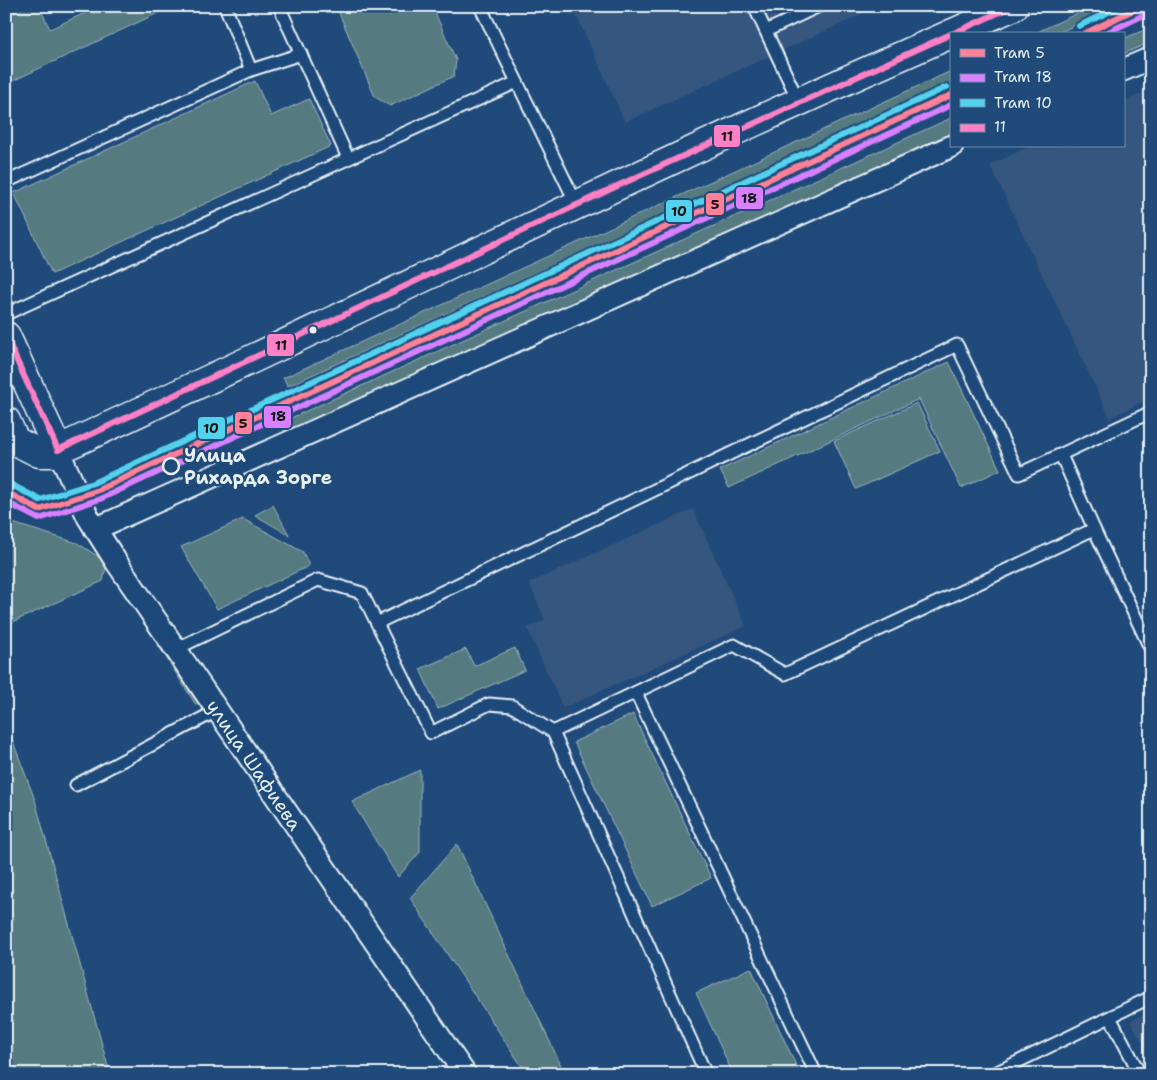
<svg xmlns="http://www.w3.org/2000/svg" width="1157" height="1080" font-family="'Shantell Sans',sans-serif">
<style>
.built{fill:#36567e}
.green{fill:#557a80;stroke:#9eb6bc}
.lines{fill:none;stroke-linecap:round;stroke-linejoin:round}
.lane-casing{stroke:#e8f1f8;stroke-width:15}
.street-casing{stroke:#e8f1f8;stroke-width:25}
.secondary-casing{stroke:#e8f1f8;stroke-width:31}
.lane{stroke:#1f4a7a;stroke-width:11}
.street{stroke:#1f4a7a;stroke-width:21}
.secondary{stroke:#1f4a7a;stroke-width:28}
.bus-1-casing{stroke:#1f4a7a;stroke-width:10}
.bus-1{stroke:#ff80c5;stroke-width:6}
.tram-1-casing{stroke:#1f4a7a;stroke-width:10}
.tram-2-casing{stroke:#1f4a7a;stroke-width:10}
.tram-3-casing{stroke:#1f4a7a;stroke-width:10}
.tram-1{stroke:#ff8098;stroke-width:6}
.tram-2{stroke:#d880ff;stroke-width:6}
.tram-3{stroke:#53d2ee;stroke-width:6}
.bus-dot{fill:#e8f1f8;stroke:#1f4a7a;stroke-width:2}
.stop-dot{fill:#1f4a7a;stroke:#e8f1f8;stroke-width:2.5}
.labels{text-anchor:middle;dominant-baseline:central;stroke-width:5;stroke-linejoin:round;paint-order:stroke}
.stop-label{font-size:19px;font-weight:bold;fill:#e8f1f8;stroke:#1f4a7a;text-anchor:start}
.street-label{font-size:19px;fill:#e8f1f8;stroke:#1f4a7a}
.line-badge{stroke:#1f4a7a;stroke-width:2}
.pale-badge-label{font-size:14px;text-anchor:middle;font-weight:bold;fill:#111}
</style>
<rect width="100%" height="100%" fill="#1f4a7a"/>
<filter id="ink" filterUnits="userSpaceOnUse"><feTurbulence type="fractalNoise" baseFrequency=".02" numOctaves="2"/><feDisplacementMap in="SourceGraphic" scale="10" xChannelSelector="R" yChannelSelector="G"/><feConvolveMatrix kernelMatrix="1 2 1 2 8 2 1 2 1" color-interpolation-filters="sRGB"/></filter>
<g filter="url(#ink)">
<g class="built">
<path d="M 572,6 L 880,6 L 625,122 Z"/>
<path d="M 1151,89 L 1151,398 L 1110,418 L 990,165 L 1030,146 L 1123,146 L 1123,102 Z"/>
<path d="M 693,509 L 746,626 L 563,708 L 527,628 L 545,620 L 529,583 Z"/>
<path d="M 1151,1011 L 1151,1058 L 1130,1021 Z"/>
</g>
<g class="green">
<path d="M 28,6 L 39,6 L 50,29 L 100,6 L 173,6 L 6,84 L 6,17 Z"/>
<path d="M 336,6 L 432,6 L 456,60 L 454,76 L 390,106 L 375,97 Z"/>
<path d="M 1093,6 L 1116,6 L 1056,34 L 1033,34 Z"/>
<path d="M 1151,27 L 1151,42 L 1123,54 L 1123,39 Z"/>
<path d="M 951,71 L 951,82 L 288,386 L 283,378 Z"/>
<path d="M 255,81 L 271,116 L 309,99 L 331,146 L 52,274 L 14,193 Z"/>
<path d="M 951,118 L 951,133 L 287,436 L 280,423 Z"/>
<path d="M 949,362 L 1000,470 L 961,488 L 919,399 L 729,488 L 720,470 Z"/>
<path d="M 917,403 L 940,451 L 856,489 L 834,441 Z"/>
<path d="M 273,505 L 289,535 L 255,515 Z"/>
<path d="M 243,519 L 303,552 L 309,566 L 217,609 L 181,547 Z"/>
<path d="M 6,521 L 77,543 L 107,562 L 103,581 L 6,625 Z"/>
<path d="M 116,578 L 202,702 L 196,705 Z"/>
<path d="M 515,648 L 525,670 L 438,709 L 420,669 L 466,649 L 474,666 Z"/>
<path d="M 633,714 L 711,878 L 652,906 L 574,742 Z"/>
<path d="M 6,723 L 35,800 L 110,1074 L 6,1074 Z"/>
<path d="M 420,770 L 420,852 L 398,877 L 352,802 Z"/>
<path d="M 457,844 L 565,1074 L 527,1074 L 410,898 Z"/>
<path d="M 751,968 L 800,1074 L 733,1074 L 696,993 Z"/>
</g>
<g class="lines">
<g class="lane-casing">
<g id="lane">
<path d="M 279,6 L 348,158"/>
<path d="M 480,6 L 576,203"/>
<path d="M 754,6 L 798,100"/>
<path d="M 766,31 L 819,6"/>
<path d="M 251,70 L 301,54"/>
<path d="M 6,182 L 251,70 L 225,6"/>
<path d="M 6,314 L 517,82"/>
<path d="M 1061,455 L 1094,529"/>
<path d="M 377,623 L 957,345 L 1019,474 L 1151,412"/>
<path d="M 176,649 L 318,580 L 362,593 L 431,733 L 489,704 L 512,706 L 553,732 L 706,1074"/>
<path d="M 636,693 L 816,1074"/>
<path d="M 553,732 L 734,645 L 785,674 L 1094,529 L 1151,650"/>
<path d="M 76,785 L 218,710"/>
<path d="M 1110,1017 L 1140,1074"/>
<path d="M 993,1074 L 1151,997"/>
</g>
</g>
<g class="street-casing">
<g id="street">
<path d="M 1123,70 L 1151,58"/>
<path id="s1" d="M 58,450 L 88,517 L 115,560 L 465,1074"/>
<path d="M 95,529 L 952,146"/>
</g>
</g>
<g class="secondary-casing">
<g id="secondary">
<path d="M 951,34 L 1014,6"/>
<path d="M 6,336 L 58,450"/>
<path d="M 6,421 L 15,441 L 39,453 L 51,453 C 352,315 647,166 951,34"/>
</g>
</g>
<use href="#lane" class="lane"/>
<use href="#street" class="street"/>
<use href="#secondary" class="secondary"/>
<g class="bus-1-casing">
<g id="bus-1">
<path d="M 952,34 L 1013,6"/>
<path d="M 6,337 L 58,450"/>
<path d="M 58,450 L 615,187 L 951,34"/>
</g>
</g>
<use href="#bus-1" class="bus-1"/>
<g class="tram-1-casing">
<g id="tram-1">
<path d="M 1084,34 L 1141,6"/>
<path d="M 6,492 L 39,510 L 96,491 L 951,95"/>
</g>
</g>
<g class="tram-2-casing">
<g id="tram-2">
<path d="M 1104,34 L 1146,14"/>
<path d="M 6,502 L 39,519 L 100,499 L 951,105"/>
</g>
</g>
<g class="tram-3-casing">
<g id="tram-3">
<path d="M 1079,26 L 1121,6"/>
<path d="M 10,484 L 40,500 L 93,483 L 947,87"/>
</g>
</g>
<use href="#tram-1" class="tram-1"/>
<use href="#tram-2" class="tram-2"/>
<use href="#tram-3" class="tram-3"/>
</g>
</g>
<circle class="bus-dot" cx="313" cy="330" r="4.5"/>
<circle class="stop-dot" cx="171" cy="466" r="8"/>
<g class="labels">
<g class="stop-label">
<text x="184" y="455">Улица<tspan x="184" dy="22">Рихарда Зорге</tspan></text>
</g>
<g class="street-label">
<text stroke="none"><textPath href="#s1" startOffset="372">улица Шафиева</textPath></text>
</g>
</g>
<g class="line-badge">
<rect x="713" y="124" width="28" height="24" rx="5" fill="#ff80c5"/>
<rect x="735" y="186" width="29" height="24" rx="5" fill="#d880ff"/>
<rect x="705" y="192" width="20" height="24" rx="5" fill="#ff8098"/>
<rect x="665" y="199" width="28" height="24" rx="5" fill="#53d2ee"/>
<rect x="266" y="333" width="29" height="24" rx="5" fill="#ff80c5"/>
<rect x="263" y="405" width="29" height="24" rx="5" fill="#d880ff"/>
<rect x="234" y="411" width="19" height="24" rx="5" fill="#ff8098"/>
<rect x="197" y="416" width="29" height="24" rx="5" fill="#53d2ee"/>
</g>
<g class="pale-badge-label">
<text x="727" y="141">11</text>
<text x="749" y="203">18</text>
<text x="715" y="209">5</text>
<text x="679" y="216">10</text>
<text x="281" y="350">11</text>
<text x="278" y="421">18</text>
<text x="243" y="428">5</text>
<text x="211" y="433">10</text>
</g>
<rect width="1157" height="1080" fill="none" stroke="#1f4a7a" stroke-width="25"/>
<rect x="12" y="12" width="1132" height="1055" fill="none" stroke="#e8f1f8" stroke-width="2" filter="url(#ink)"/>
<rect x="950" y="32" width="175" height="115" fill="#1f4a7a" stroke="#6f8dac"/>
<rect x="960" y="49" width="25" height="8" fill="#ff8098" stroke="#6f8dac"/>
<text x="994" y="58" font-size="15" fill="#e8f1f8">Tram 5</text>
<rect x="960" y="74" width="25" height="8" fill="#d880ff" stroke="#6f8dac"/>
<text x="994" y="82" font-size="15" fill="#e8f1f8">Tram 18</text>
<rect x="960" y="99" width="25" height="8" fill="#53d2ee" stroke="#6f8dac"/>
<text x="994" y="108" font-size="15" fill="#e8f1f8">Tram 10</text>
<rect x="960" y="124" width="25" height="8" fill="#ff80c5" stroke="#6f8dac"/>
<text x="994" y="132" font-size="15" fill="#e8f1f8">11</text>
</svg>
